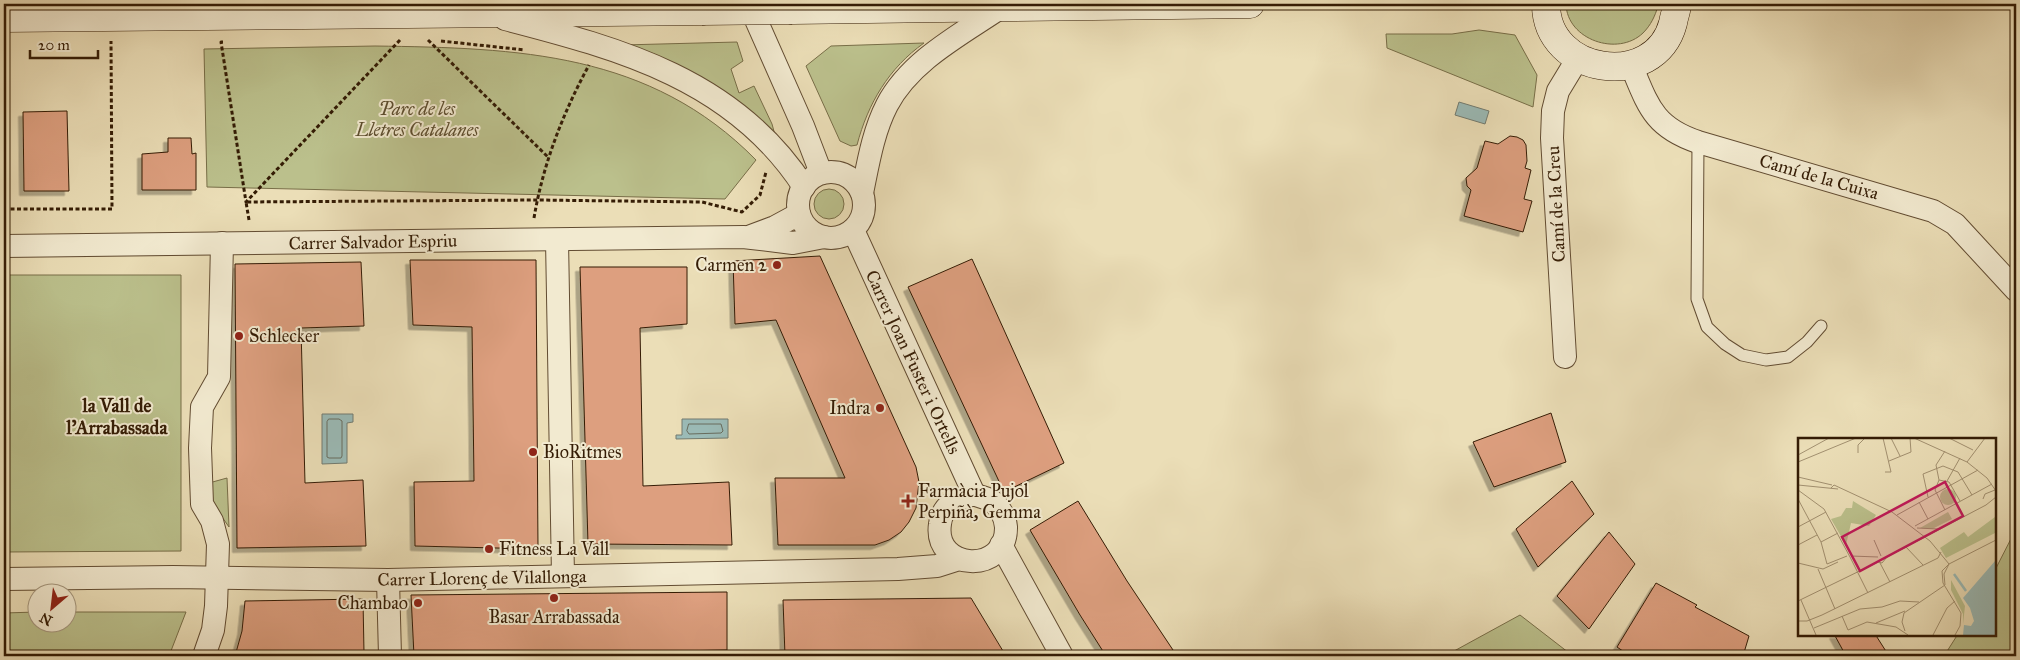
<svg xmlns="http://www.w3.org/2000/svg" width="2020" height="660" font-family="'IM FELL Great Primer',serif">
<style>
.green{fill:#bbc08c;stroke:#786e48}
.water{fill:#9bbbb7;stroke:#727b70}
.lines{fill:none;stroke-linecap:round;stroke-linejoin:round}
.shore{stroke:#686c5e;stroke-width:1}
.building{fill:#dd9f7f;stroke:#341c05;filter:url(#shadow)}
.service-casing{stroke:#624c32;stroke-width:13}
.minor-casing{stroke:#624c32;stroke-width:24}
.secondary-casing{stroke:#341c05;stroke-width:29}
.path{stroke:#341c05;stroke-width:3;stroke-dasharray:4 2.5;stroke-linecap:butt}
.service{stroke:#f2ead0;stroke-width:11}
.minor{stroke:#f2ead0;stroke-width:22}
.secondary{stroke:#f2ead0;stroke-width:28}
.secondary-bridge-casing{stroke:#341c05;stroke-width:29;stroke-linecap:butt}
.secondary-bridge{stroke:#f2ead0;stroke-width:28}
.poi-dot{fill:#8f2418;stroke:#f2ead0;stroke-width:2}
.labels{text-anchor:middle;dominant-baseline:central;stroke-width:4;stroke-linejoin:round;paint-order:stroke}
.park-label{font-size:18px;font-style:italic;fill:#5c4d2e;stroke:#f2ead0}
.street-label{font-size:18px;fill:#341c05;stroke:#f2ead0}
.poi-label{font-size:18px;fill:#341c05;stroke:#f2ead0;text-anchor:start}
.neighbourhood-label{font-size:19px;font-weight:bold;fill:#341c05;stroke:#f2ead0}
.inset-river{fill:none;stroke:#9bbbb7;stroke-width:2.5}
.inset-road{fill:none;stroke:#a29070;stroke-width:1}
.view{fill:#c2185b;fill-opacity:0.15;stroke:#c2185b;stroke-width:2.5}
.inset-edge{fill:none;stroke:#341c05;stroke-width:2.5}
</style>
<defs>
<filter id="shadow"><feDropShadow dx="-4.5" dy="4.5" stdDeviation="0" flood-color="#0004"/></filter>
</defs>
<rect width="100%" height="100%" fill="#ebdeb7"/>
<filter id="stains"><feTurbulence type="fractalNoise" baseFrequency=".004" numOctaves="4"/><feColorMatrix values="0 0 0 0 .2 0 0 0 0 .09 0 0 0 0 .02 0 0 0 .5 -.17"/></filter>
<radialGradient id="worn" r=".72"><stop offset=".6" stop-color="#630" stop-opacity="0"/><stop offset="1" stop-color="#630" stop-opacity=".3"/></radialGradient>
<g class="green">
<path d="M 1566,4 L 1658,4 L 1658,6 C 1655,16 1651,25 1643,33 C 1618,57 1567,40 1566,4 Z"/>
<path d="M 1479,30 L 1515,35 L 1537,75 L 1533,107 L 1387,48 L 1386,34 L 1452,34 Z"/>
<path d="M 737,42 L 743,61 L 731,69 L 739,93 L 754,86 L 772,124 L 775,135 L 622,45 Z"/>
<path d="M 924,43 C 889,68 868,103 857,145 L 851,146 L 840,141 L 806,66 L 831,46 Z"/>
<path d="M 375,46 C 518,48 650,52 756,160 L 725,199 L 207,187 L 204,49 Z"/>
<circle cx="829" cy="204" r="15"/>
<path d="M 4,275 L 181,275 L 181,551 L 4,552 Z"/>
<path d="M 227,478 L 229,527 L 213,504 L 209,483 Z"/>
<path d="M 2016,529 L 2016,656 L 1944,656 L 1958,634 L 1994,634 L 1994,572 Z"/>
<path d="M 37,612 L 38,622 L 68,622 L 68,612 L 186,612 L 169,656 L 4,656 L 4,613 Z"/>
<path d="M 1520,615 L 1573,656 L 1445,656 Z"/>
</g>
<g class="water">
<path d="M 1459,102 L 1489,111 L 1485,124 L 1455,115 Z"/>
<path d="M 322,414 L 353,414 L 353,422 L 347,423 L 347,463 L 322,464 Z"/>
<path d="M 682,419 L 728,419 L 728,438 L 676,439 L 676,435 L 682,435 Z"/>
</g>
<g class="lines">
<g class="shore">
<path d="M 329,419 L 339,419 L 342,421 L 342,456 L 341,458 L 329,458 L 327,457 L 327,422 Z"/>
<path d="M 689,424 L 721,424 L 723,431 L 721,433 L 689,434 L 687,431 Z"/>
</g>
</g>
<g class="building">
<path d="M 67,111 L 69,191 L 24,191 L 23,112 Z"/>
<path d="M 1510,136 L 1517,137 L 1523,140 L 1526,145 L 1527,161 L 1525,168 L 1531,170 L 1524,199 L 1532,201 L 1523,232 L 1464,216 L 1471,190 L 1467,186 L 1466,178 L 1477,168 L 1485,141 L 1498,144 Z"/>
<path d="M 168,138 L 191,138 L 192,154 L 196,153 L 196,190 L 142,190 L 142,154 L 168,152 Z"/>
<path d="M 820,256 L 916,467 L 919,482 L 916,508 L 909,522 L 901,532 L 889,540 L 875,545 L 778,545 L 775,478 L 845,478 L 776,320 L 735,324 L 733,261 Z"/>
<path d="M 972,259 L 1064,463 L 1004,492 L 908,287 Z"/>
<path d="M 410,260 L 536,260 L 538,549 L 415,546 L 414,482 L 474,481 L 472,327 L 413,325 Z"/>
<path d="M 361,262 L 364,326 L 301,328 L 305,483 L 363,480 L 366,546 L 237,548 L 235,264 Z"/>
<path d="M 580,267 L 687,267 L 687,324 L 640,328 L 643,486 L 729,482 L 732,545 L 588,544 Z"/>
<path d="M 1551,413 L 1566,462 L 1494,487 L 1473,442 Z"/>
<path d="M 1572,481 L 1594,514 L 1538,567 L 1516,529 Z"/>
<path d="M 1078,501 L 1127,581 L 1177,656 L 1106,656 L 1080,615 L 1030,530 Z"/>
<path d="M 1609,532 L 1635,564 L 1589,629 L 1557,596 Z"/>
<path d="M 1656,583 L 1697,605 L 1695,607 L 1749,636 L 1743,656 L 1630,656 L 1617,647 Z"/>
<path d="M 727,592 L 727,650 L 414,656 L 411,595 Z"/>
<path d="M 971,598 L 1006,656 L 938,656 L 938,655 L 785,656 L 783,600 Z"/>
<path d="M 363,599 L 364,653 L 235,656 L 242,631 L 245,601 Z"/>
<path d="M 1834,634 L 1875,634 L 1889,656 L 1846,656 Z"/>
</g>
<g class="lines">
<g class="service-casing">
<path id="service" d="M 1698,142 L 1697,299 L 1707,327 L 1725,344 L 1742,355 L 1766,360 L 1788,357 L 1807,342 L 1821,326"/>
</g>
<g class="minor-casing">
<g id="minor">
<path d="M 749,4 L 803,126 L 821,173"/>
<path d="M 505,19 C 621,49 735,80 804,187"/>
<path d="M 1631,65 C 1648,105 1653,127 1698,142 L 1933,211 L 1955,224 L 2016,290"/>
<circle cx="831" cy="205" r="33"/>
<path d="M 862,193 C 868,164 873,132 887,105 C 910,61 960,35 1000,8"/>
<path d="M 853,230 L 974,494"/>
<path d="M 751,236 L 775,227 L 799,214"/>
<path d="M 557,240 L 563,576"/>
<path d="M 4,246 L 743,237 L 793,243 L 824,237"/>
<path d="M 1565,357 L 1552,138 L 1553,111 L 1558,91 L 1578,58"/>
<path d="M 974,494 C 980,497 987,498 992,501 C 1000,507 1005,517 1006,527 C 1007,575 933,571 940,524 C 942,504 958,499 974,494 Z"/>
<path d="M 1001,545 L 1062,656"/>
<path d="M 4,579 L 173,577 L 388,580 L 898,569 L 937,566 L 959,559"/>
<path d="M 388,580 L 390,656"/>
<path d="M 204,656 L 213,630 L 216,606 L 218,544 L 212,521 L 202,504 L 200,448 L 202,407 L 219,377 L 222,243"/>
</g>
</g>
<g class="secondary-casing">
<g id="secondary">
<path d="M 1546,4 C 1546,75 1655,91 1673,23 C 1674,16 1677,10 1677,4"/>
<path d="M 792,10 L 1250,4"/>
<path d="M 4,18 L 702,11"/>
</g>
</g>
<g class="path">
<path d="M 428,40 L 549,158"/>
<path d="M 441,41 L 525,50"/>
<path d="M 223,42 L 221,42 L 246,202 L 400,40"/>
<path d="M 4,209 L 112,209 L 111,41"/>
<path d="M 534,218 C 543,164 563,113 589,65"/>
<path d="M 249,220 L 246,202 L 537,200 L 702,202 L 742,212 L 760,195 L 766,172"/>
</g>
<use href="#service" class="service"/>
<use href="#minor" class="minor"/>
<use href="#secondary" class="secondary"/>
<g class="secondary-bridge-casing">
<path id="secondary-bridge" d="M 702,11 L 792,10"/>
</g>
<use href="#secondary-bridge" class="secondary-bridge"/>
</g>
<g class="poi-dot">
<circle cx="777" cy="265" r="5"/>
<circle cx="239" cy="336" r="5"/>
<circle cx="880" cy="408" r="5"/>
<circle cx="533" cy="452" r="5"/>
<path d="M905.5 493.5h5v5h5v5h-5v5h-5v-5h-5v-5h5z"/>
<circle cx="489" cy="549" r="5"/>
<circle cx="554" cy="598" r="5"/>
<circle cx="418" cy="603" r="5"/>
</g>
<g class="labels">
<g class="park-label">
<text x="417" y="109">Parc de les<tspan x="417" dy="21">Lletres Catalanes</tspan></text>
</g>
<g class="street-label">
<text transform="translate(1819 177) rotate(16)">Camí de la Cuixa</text>
<text transform="translate(1556 204) rotate(-93)">Camí de la Creu</text>
<text transform="translate(373 242) rotate(-1)">Carrer Salvador Espriu</text>
<text transform="translate(913 362) rotate(65)">Carrer Joan Fuster i Ortells</text>
<text transform="translate(482 578) rotate(-1)">Carrer Llorenç de Vilallonga</text>
</g>
<g class="poi-label">
<text x="767" y="265" text-anchor="end">Carmen 2</text>
<text x="249" y="336">Schlecker</text>
<text x="870" y="408" text-anchor="end">Indra</text>
<text x="543" y="452">BioRitmes</text>
<text x="918" y="491">Farmàcia Pujol<tspan x="918" dy="21">Perpiñà, Gemma</tspan></text>
<text x="499" y="549">Fitness La Vall</text>
<text x="408" y="603" text-anchor="end">Chambao</text>
<text x="554" y="617" text-anchor="middle">Basar Arrabassada</text>
</g>
<g class="neighbourhood-label">
<text x="117" y="405">la Vall de<tspan x="117" dy="22">l'Arrabassada</tspan></text>
</g>
</g>
<g transform="translate(1798 438)">
<rect width="198" height="198" fill="#ebdeb7"/>
<path d="M142 59a8 8 0 1 1 16 0a8 8 0 1 1-16 0ZM 55,63 L 78,77 L 71,88 L 53,85 L 48,107 L 33,81 L 43,78 L 48,70 L 54,70 ZM 150,74 L 154,81 L 134,91 L 122,90 ZM 197,79 L 197,95 L 148,120 L 142,110 L 166,94 L 170,99 ZM 153,142 L 167,168 L 165,186 L 165,176 L 153,152 Z" fill="#bbc08c"/>
<path d="M 197,123 L 197,197 L 165,197 L 166,187 L 173,188 L 176,183 L 172,170 L 165,160 Z" fill="#9bbbb7"/>
<path class="inset-river" d="M 156,136 L 168,153"/>
<path class="inset-road" d="M 85,0 L 93,34 L 87,34M 93,0 L 102,18M 116,0 L 169,24 L 189,40 L 198,53M 151,0 L 175,12M 60,15 L 60,7 L 67,0M 0,17 L 31,0M 91,23 L 113,14 L 112,0M 0,24 L 58,0M 169,24 L 187,0M 0,39 L 34,47M 141,42 L 138,27 L 147,13M 149,43 L 162,20M 0,47 L 40,51M 33,50 L 36,47 L 94,74 L 132,103 L 151,126M 0,52 L 26,71 L 52,119M 130,59 L 125,36 L 145,28 L 160,34 L 174,57M 0,61 L 23,104 L 29,126 L 49,118M 185,61 L 187,56 L 197,52M 121,64 L 130,81M 147,72 L 137,52 L 141,42 L 151,44 L 162,63M 99,77 L 180,32M 117,88 L 194,46M 0,89 L 28,74M 119,90 L 140,91M 76,102 L 83,118M 23,104 L 40,95M 0,107 L 19,97M 108,109 L 125,127M 53,118 L 80,119M 52,119 L 70,155M 80,124 L 84,125 L 89,119 L 188,67 L 198,59M 0,125 L 25,131 L 40,124M 82,125 L 92,144M 20,131 L 37,171M 3,162 L 18,197M 0,163 L 80,124M 44,178 L 50,192 L 69,184 L 98,189 L 110,197M 0,183 L 9,183 L 24,177 L 140,120 L 143,114M 78,185 L 107,173M 16,190 L 62,171 L 84,169 L 102,163 L 121,164M 107,193 L 104,184 L 106,175 L 147,147 L 146,136 L 151,126M 135,197 L 149,170 L 157,163M 157,197 L 162,188 L 163,175 L 145,145 L 144,133 L 151,126 L 198,102"/>
<path class="view" d="M 147,44 L 165,78 L 62,133 L 44,99 Z"/>
<rect width="198" height="198" class="inset-edge"/>
</g>
<rect width="2020" height="660" fill="none" stroke="#ebdeb7" stroke-width="20"/>
<rect x="5" y="5" width="2010" height="650" fill="none" stroke="#341c05" stroke-width="2.5"/>
<rect x="10" y="10" width="2000" height="640" fill="none" stroke="#341c05"/>
<g transform="translate(52 608) rotate(208)"><circle r="24" fill="#f2ead0" stroke="#a6987f"/>
<path d="M0-4L9 19L0 12L-9 19Z" fill="#8f2418"/>
<text y="-8" font-size="14" font-weight="bold" text-anchor="middle" fill="#341c05">N</text>
</g>
<path d="M30 50v8h68v-8" fill="none" stroke="#341c05" stroke-width="2.5"/>
<text x="38" y="50" font-size="15" fill="#341c05" stroke="#f2ead0" stroke-width="4" paint-order="stroke">20 m</text>
<rect width="100%" height="100%" filter="url(#stains)"/>
<rect width="100%" height="100%" fill="url(#worn)"/>
</svg>
